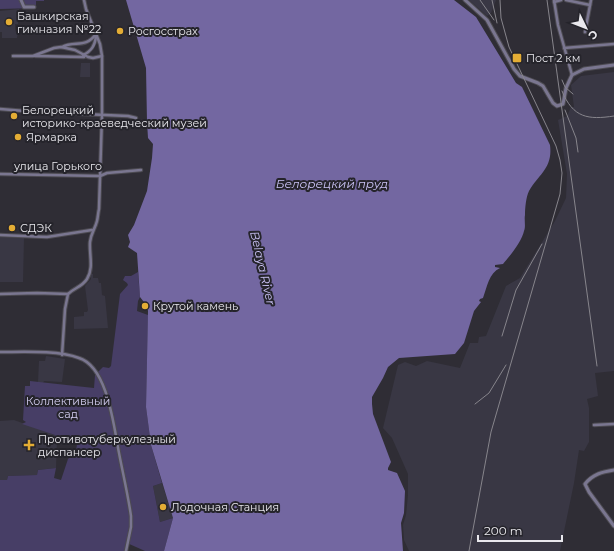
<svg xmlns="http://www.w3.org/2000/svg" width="614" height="551" font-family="Montserrat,sans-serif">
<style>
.built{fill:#393744}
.green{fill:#473e66}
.water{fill:#7367a1}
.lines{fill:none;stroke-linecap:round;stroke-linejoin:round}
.minor-casing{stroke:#4d4b52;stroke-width:4.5}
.tertiary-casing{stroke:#4d4b52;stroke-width:5}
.minor{stroke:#7a7690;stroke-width:2.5}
.tertiary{stroke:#7a7690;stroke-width:3}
.rail{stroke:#87858c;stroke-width:1}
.poi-dot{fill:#e4ad35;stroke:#25242b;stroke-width:1.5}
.labels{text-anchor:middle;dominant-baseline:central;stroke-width:4;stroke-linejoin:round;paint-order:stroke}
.poi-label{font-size:11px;fill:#e9e8ed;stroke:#25242b;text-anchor:start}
.street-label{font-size:11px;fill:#e9e8ed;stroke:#25242b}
.park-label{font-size:11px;fill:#d6d0f3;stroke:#25242b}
.water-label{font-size:12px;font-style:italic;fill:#cac2f5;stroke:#25242b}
</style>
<rect width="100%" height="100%" fill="#2f2d35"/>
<g class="built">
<path d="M 469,0 L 496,0 L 491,13 L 487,16 Z"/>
<path d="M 19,9 L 20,16 L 18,19 L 18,24 L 15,24 L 15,29 L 16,32 L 18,32 L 17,38 L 2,38 L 2,32 L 0,32 L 0,11 Z"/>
<path d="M 81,63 L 90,63 L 90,77 L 80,77 Z"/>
<path d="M 614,72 L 614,371 L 595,373 L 598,396 L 587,399 L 589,408 L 589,442 L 584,451 L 579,450 L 574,483 L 560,551 L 409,551 L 404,540 L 403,525 L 406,515 L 408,495 L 408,474 L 392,438 L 383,428 L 398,365 L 405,362 L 416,366 L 427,361 L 460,368 L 470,343 L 478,343 L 479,337 L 486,336 L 506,286 L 520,278 L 555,221 L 566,198 L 567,174 L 558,120 L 567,116 L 571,107 L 574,107 L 571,85 L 581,76 Z"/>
<path d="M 0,237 L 24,238 L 23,282 L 0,282 Z"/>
<path d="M 90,274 L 93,274 L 93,278 L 98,278 L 99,283 L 101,283 L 102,295 L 105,296 L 108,328 L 74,329 L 74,317 L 84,316 L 84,312 L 87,312 L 88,310 L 85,286 L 91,279 Z"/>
<path d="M 46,356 L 65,359 L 62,382 L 44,381 L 43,383 L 38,382 L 39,361 L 45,361 Z"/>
<path d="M 14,420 L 55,435 L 57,440 L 56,468 L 38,470 L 37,475 L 8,476 L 7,480 L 0,480 L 0,421 Z"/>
<path d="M 162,483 L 173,518 L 160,522 L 153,486 Z"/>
</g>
<g class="green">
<path d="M 0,0 L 44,0 L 44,1 L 36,1 L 36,8 L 0,9 Z"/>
<path d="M 138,272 L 140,297 L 138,301 L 137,311 L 148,315 L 146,407 L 151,445 L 162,483 L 153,486 L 160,522 L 173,518 L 164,551 L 145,551 L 127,543 L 124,551 L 0,551 L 0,480 L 7,480 L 8,476 L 37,475 L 38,470 L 56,468 L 54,478 L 61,480 L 68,459 L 76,451 L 78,438 L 66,436 L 61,440 L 57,440 L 55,435 L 22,424 L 26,422 L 23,420 L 25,386 L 30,386 L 30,381 L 94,388 L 95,375 L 103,367 L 109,368 L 111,366 L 120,294 L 128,285 L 127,283 L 123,280 L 125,276 L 131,276 Z"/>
</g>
<path class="water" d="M 126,0 L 454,0 L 476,17 L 516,83 L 522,87 L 550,145 C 553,168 539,174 529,191 C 526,197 525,208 525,215 C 524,220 526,226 524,231 C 522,241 510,256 503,264 L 495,265 L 495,267 L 500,268 C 489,273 487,287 483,298 L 480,299 L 479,301 L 481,302 L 474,311 L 464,343 L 455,354 L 399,358 L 388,367 L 383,378 L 372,397 L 372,404 L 373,414 L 391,462 L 388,468 L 388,470 L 397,473 L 405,491 L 404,513 L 401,523 L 403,551 L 164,551 L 173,518 L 151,445 L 146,407 L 148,311 L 147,306 L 140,297 L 137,253 L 128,247 L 130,242 L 128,235 L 134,225 L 147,191 L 152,158 L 153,144 L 148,138 L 147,122 L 146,68 Z"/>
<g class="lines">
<g class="minor-casing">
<g id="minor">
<path d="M 554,0 L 558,25 L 572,75"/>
<path d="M 566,0 L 590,5"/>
<path d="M 554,2 L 561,0"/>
<path d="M 585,32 L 591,0"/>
<path d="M 62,47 C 75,40 85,49 96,34"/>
<path d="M 564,48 L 614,44"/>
<path d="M 83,55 C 92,51 95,45 96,36"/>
<path d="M 13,56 L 33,56 L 54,48 L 61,47 L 75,50 L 88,57 L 93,58 L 102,56"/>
<path d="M 35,56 L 84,57"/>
<path d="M 0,109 L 37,112 L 128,116 L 136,118"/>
<path d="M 0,174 L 100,176 L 107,173 L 141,170"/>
<path d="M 0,235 L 47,237 L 92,230"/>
<path d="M 0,294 L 37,293 L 68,294 L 65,309 L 62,355"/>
<path d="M 68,294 C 74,288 82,287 87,279 C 94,268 89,254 90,242 C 91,233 95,229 97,221 C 98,217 98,213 99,209 L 102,115 L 102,56 L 100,44 L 86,9 L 84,0"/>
<path d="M 0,352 C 23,352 57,350 79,358 C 108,367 114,428 119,453 C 123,474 128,495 131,516 L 131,527 L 126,551"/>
<path d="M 594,425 L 614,424"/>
</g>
</g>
<g class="tertiary-casing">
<g id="tertiary">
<path d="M 21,0 L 24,7 L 34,7"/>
<path d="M 465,0 L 487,20 L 514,69 L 520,76 L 538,83 L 543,86 L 553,103 L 557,106 L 563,104 L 566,88 L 572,75 L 584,69 L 614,65"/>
<path d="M 614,470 C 602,472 593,474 585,484 L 589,492 L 614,526"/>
</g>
</g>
<use href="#minor" class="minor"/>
<use href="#tertiary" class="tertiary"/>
<g class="rail">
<path d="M 480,0 L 494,20"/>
<path d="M 492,0 L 497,23"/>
<path d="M 547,0 L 597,366"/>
<path d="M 562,80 L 565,87 L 573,94"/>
<path d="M 562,91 C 573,118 588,120 614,116"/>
<path d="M 565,110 L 576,138 L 578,152"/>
<path d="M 502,336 L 516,290 L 542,244"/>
<path d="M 475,404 L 489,393 L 506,365"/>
<path d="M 469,551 L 491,432 L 560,194 L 562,173 L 560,160 L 556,146 L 509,47 L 501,18 L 500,0"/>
</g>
</g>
<g class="poi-dot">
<circle cx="9" cy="22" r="4"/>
<circle cx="120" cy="31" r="4"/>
<rect x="512" y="53" width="10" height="10" rx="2"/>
<circle cx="14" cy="116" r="4"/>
<circle cx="18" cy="137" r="4"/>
<circle cx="12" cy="228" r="4"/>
<circle cx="145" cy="306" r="4"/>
<path d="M27 439h4v4h4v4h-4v4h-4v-4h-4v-4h4z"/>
<circle cx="163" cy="507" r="4"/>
</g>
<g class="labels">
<g class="poi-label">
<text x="17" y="16">Башкирская<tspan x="17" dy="13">гимназия №22</tspan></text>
<text x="128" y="31">Росгосстрах</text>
<text x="526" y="58">Пост 2 км</text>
<text x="22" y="110">Белорецкий<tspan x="22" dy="13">историко-краеведческий музей</tspan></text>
<text x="26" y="137">Ярмарка</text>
<text x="20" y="228">СДЭК</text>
<text x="153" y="306">Крутой камень</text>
<text x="38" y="439">Противотуберкулезный<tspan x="38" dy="13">диспансер</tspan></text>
<text x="171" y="507">Лодочная Станция</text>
</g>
<g class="street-label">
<text x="58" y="166">улица Горького</text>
</g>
<g class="park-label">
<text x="68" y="401">Коллективный<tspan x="68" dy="13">сад</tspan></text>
</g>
<g class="water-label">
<text x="332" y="183">Белорецкий пруд</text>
<text transform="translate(263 268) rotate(77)">Belaya River</text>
</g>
</g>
<g transform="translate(586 28) rotate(133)" stroke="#25242b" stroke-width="3" paint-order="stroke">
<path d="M0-3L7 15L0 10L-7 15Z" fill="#e9e8ed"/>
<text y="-6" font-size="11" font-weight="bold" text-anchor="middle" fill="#e9e8ed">С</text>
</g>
<path d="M478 535v6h84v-6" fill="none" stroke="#e9e8ed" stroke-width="2"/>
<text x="484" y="535" font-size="12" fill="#e9e8ed" stroke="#25242b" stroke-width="3" paint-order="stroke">200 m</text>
</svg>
